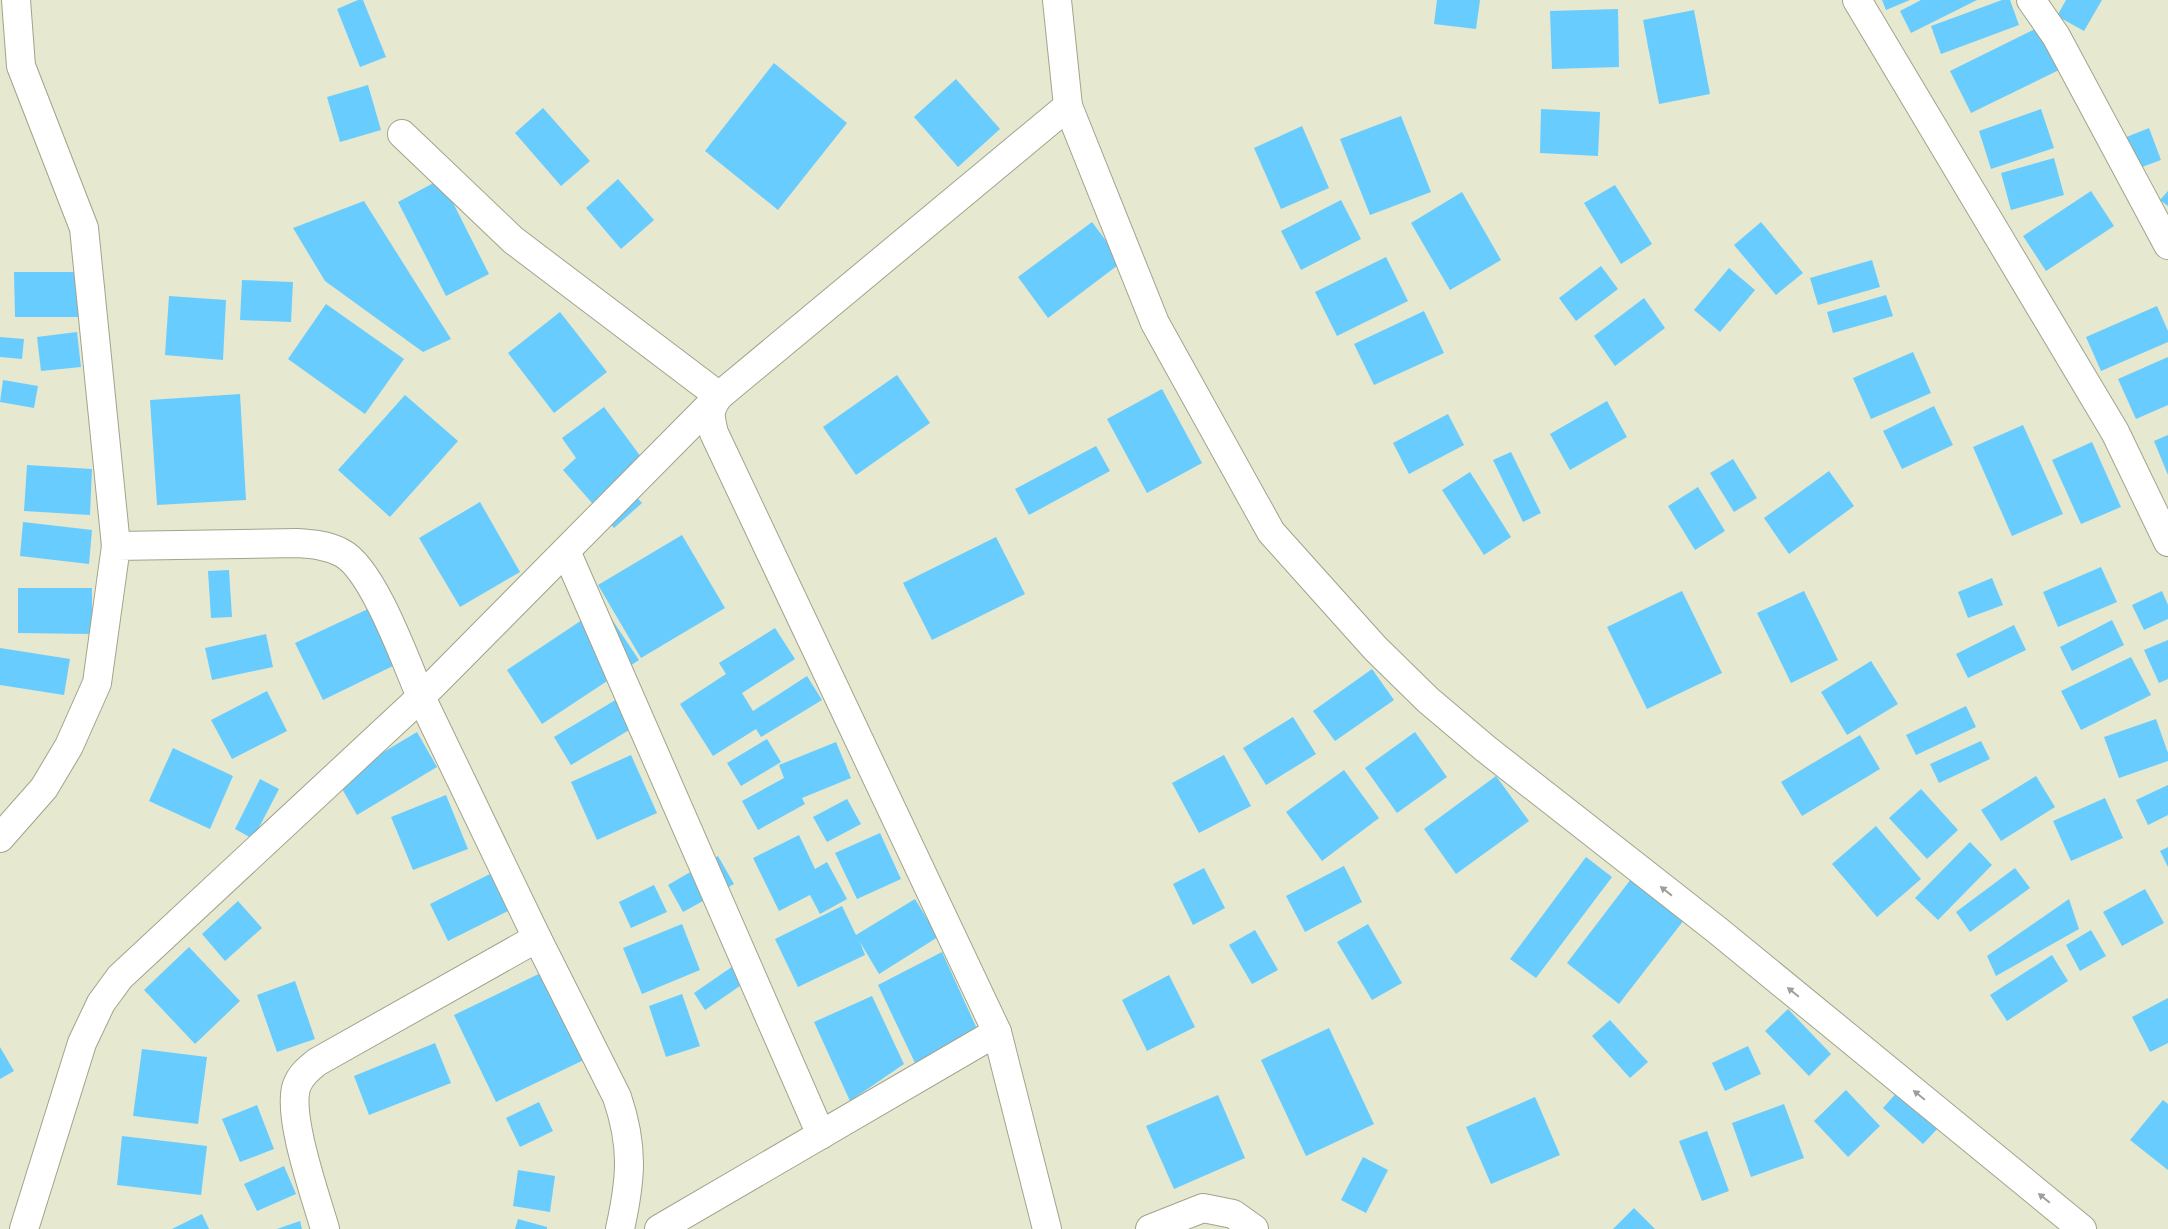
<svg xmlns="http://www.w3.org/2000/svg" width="2168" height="1229" font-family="Commissioner,sans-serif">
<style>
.building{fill:#68cdfe}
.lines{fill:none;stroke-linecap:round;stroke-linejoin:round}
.street-casing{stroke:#a2a38c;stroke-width:30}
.street{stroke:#fff;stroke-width:28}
.oneway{fill:#9e9e9b}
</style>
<rect width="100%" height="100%" fill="#e6e8cf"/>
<g class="building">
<path d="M 358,0 L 363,0 L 386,57 L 360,67 L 337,9 Z"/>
<path d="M 1437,0 L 1480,0 L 1476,29 L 1434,24 Z"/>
<path d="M 1882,0 L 1910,0 L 1886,10 Z"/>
<path d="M 1921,0 L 1977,0 L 1911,33 L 1900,11 Z"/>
<path d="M 2002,0 L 2010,0 L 2019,25 L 1941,54 L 1931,26 Z"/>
<path d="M 2066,0 L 2102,0 L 2084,31 L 2057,16 Z"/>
<path d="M 1618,9 L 1619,67 L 1552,69 L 1550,11 Z"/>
<path d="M 1694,10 L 1710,94 L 1659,104 L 1643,20 Z"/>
<path d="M 2041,26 L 2061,69 L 1971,113 L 1950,71 Z"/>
<path d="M 774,63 L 847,123 L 778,210 L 705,151 Z"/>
<path d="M 956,79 L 1000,129 L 958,167 L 914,117 Z"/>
<path d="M 368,85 L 381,130 L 340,142 L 327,97 Z"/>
<path d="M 543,108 L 590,161 L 561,186 L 515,133 Z"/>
<path d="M 1541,109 L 1600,112 L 1598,156 L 1540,153 Z"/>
<path d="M 2041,109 L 2054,148 L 1991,169 L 1979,131 Z"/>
<path d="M 1401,116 L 1431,192 L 1370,215 L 1340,139 Z"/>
<path d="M 1302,126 L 1329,188 L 1281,209 L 1254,148 Z"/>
<path d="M 2149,128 L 2161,160 L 2131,171 L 2119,140 Z"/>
<path d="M 2054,158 L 2064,195 L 2011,210 L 2001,173 Z"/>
<path d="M 441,179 L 489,274 L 446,296 L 398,202 Z"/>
<path d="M 618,179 L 654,220 L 621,249 L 586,208 Z"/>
<path d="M 1615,185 L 1652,244 L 1621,264 L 1584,203 Z"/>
<path d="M 2091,191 L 2114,226 L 2046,271 L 2023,236 Z"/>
<path d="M 2168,191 L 2168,206 L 2160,200 Z"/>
<path d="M 1462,192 L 1501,260 L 1450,290 L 1411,223 Z"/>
<path d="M 1341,200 L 1361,239 L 1301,270 L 1281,231 Z"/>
<path d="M 364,201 L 451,339 L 423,352 L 325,281 L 293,228 Z"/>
<path d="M 1092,222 L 1122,262 L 1048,318 L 1018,277 Z"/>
<path d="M 1761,222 L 1803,273 L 1776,295 L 1734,245 Z"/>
<path d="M 1386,257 L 1408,301 L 1337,336 L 1315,292 Z"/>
<path d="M 1872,260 L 1880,287 L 1818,305 L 1810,278 Z"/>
<path d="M 1601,266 L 1618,289 L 1576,321 L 1559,298 Z"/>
<path d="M 1729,268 L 1755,290 L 1720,332 L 1694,310 Z"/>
<path d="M 14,272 L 81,272 L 81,317 L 15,317 Z"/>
<path d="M 242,280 L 293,282 L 291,322 L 240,320 Z"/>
<path d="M 1886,295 L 1893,316 L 1833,333 L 1827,312 Z"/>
<path d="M 169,296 L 226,300 L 223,360 L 165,355 Z"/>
<path d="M 1644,298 L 1665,328 L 1615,366 L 1594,336 Z"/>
<path d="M 326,304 L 404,359 L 365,414 L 288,359 Z"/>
<path d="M 2157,306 L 2168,331 L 2168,342 L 2101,371 L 2086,337 Z"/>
<path d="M 1424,311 L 1444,353 L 1374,385 L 1354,344 Z"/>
<path d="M 560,312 L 607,372 L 554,413 L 508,353 Z"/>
<path d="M 77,332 L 81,367 L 41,371 L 37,337 Z"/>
<path d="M 0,337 L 24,339 L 22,359 L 0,357 Z"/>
<path d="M 1913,352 L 1931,393 L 1871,419 L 1853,378 Z"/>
<path d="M 2168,357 L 2168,405 L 2136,419 L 2118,379 Z"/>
<path d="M 897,375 L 930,423 L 856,475 L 823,427 Z"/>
<path d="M 3,380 L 38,386 L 34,408 L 0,402 Z"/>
<path d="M 1162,389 L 1202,463 L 1147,493 L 1107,419 Z"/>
<path d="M 240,394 L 246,500 L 157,505 L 150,400 Z"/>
<path d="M 405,395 L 458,441 L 390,517 L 338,470 Z"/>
<path d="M 1607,401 L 1627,437 L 1570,470 L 1550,434 Z"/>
<path d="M 1934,406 L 1953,445 L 1902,469 L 1883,431 Z"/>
<path d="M 604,407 L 644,461 L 620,479 L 642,503 L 614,528 L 563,470 L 576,458 L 562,438 Z"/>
<path d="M 1448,414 L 1464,445 L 1409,474 L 1393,443 Z"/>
<path d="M 2023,425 L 2063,514 L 2012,536 L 1973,447 Z"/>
<path d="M 2168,435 L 2168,475 L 2154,441 Z"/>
<path d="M 2092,442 L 2121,507 L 2081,524 L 2052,460 Z"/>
<path d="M 1096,446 L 1110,471 L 1029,515 L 1015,489 Z"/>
<path d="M 1511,452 L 1541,513 L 1523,522 L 1493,460 Z"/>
<path d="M 1733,459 L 1757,498 L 1734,512 L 1710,473 Z"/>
<path d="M 27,465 L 92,469 L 90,515 L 24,511 Z"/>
<path d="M 1829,471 L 1854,506 L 1789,554 L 1764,518 Z"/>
<path d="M 1470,472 L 1511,537 L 1484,555 L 1442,490 Z"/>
<path d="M 1698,487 L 1725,531 L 1695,550 L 1668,506 Z"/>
<path d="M 480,502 L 520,572 L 460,607 L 419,538 Z"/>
<path d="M 23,522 L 92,530 L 89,564 L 20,556 Z"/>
<path d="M 682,535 L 725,608 L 641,658 L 598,585 Z"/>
<path d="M 996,537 L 1025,594 L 932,640 L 903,583 Z"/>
<path d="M 2101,567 L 2117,602 L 2058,627 L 2043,592 Z"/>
<path d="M 229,570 L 232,617 L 211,618 L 208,571 Z"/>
<path d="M 1992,578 L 2003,605 L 1968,618 L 1958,592 Z"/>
<path d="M 18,588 L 92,588 L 92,634 L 18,633 Z"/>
<path d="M 1682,591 L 1722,673 L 1647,709 L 1607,627 Z"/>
<path d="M 1804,591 L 1838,660 L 1791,683 L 1757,613 Z"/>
<path d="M 2162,591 L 2168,605 L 2168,619 L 2144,630 L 2132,605 Z"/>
<path d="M 603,606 L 639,660 L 542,724 L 507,670 Z"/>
<path d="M 368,609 L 395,665 L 323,700 L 295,643 Z"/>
<path d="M 2112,620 L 2124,645 L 2072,671 L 2060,647 Z"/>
<path d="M 2014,625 L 2026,650 L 1968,678 L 1956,654 Z"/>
<path d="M 775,628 L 795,659 L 742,693 L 753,711 L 807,676 L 822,700 L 761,737 L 756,729 L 713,756 L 680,704 L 726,674 L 719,663 Z"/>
<path d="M 266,634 L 273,667 L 212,680 L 205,648 Z"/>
<path d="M 2168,640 L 2168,679 L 2159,683 L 2144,650 Z"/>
<path d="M 0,648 L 70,659 L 64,695 L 0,685 Z"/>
<path d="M 2131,657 L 2151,695 L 2081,730 L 2061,691 Z"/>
<path d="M 1871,661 L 1898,704 L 1847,735 L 1821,692 Z"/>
<path d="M 1372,669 L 1394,700 L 1335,741 L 1313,711 Z"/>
<path d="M 632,690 L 649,718 L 571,765 L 554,737 Z"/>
<path d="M 267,691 L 287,731 L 232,759 L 211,720 Z"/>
<path d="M 1966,706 L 1976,727 L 1916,755 L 1906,735 Z"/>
<path d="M 1293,717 L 1316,754 L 1266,785 L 1243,748 Z"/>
<path d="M 2156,719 L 2168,753 L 2168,761 L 2119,778 L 2104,737 Z"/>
<path d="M 417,732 L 437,767 L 357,815 L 337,780 Z"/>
<path d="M 1415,732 L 1447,777 L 1397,813 L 1365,768 Z"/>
<path d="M 1860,735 L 1880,769 L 1802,816 L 1781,782 Z"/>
<path d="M 767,739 L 781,762 L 741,786 L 727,763 Z"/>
<path d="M 1981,741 L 1990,759 L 1939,783 L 1930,764 Z"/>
<path d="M 836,742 L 851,778 L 802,798 L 805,804 L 758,830 L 742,801 L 784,778 L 779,765 Z"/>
<path d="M 173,748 L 233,776 L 210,829 L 149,801 Z"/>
<path d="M 631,755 L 657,813 L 597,840 L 571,782 Z"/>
<path d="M 1224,755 L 1251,806 L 1199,833 L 1172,783 Z"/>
<path d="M 1344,770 L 1379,818 L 1322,861 L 1286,812 Z"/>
<path d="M 1496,776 L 1529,821 L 1456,874 L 1424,829 Z"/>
<path d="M 2036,776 L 2055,807 L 2001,841 L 1981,810 Z"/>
<path d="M 260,779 L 279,789 L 253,839 L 235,829 Z"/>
<path d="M 2168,785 L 2168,815 L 2148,825 L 2136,800 Z"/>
<path d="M 1921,789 L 1958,830 L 1927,859 L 1889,818 Z"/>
<path d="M 446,795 L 468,849 L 413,870 L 391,817 Z"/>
<path d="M 2105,798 L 2123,838 L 2071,861 L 2053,821 Z"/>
<path d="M 847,799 L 861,824 L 827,842 L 813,817 Z"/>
<path d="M 1876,826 L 1921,879 L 1877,917 L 1832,864 Z"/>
<path d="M 880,833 L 901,879 L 857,899 L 835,853 Z"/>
<path d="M 799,835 L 815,869 L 827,862 L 847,899 L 820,914 L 810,895 L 779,911 L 753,858 Z"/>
<path d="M 1970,842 L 1992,865 L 1938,920 L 1915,898 Z"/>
<path d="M 2168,847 L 2168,867 L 2160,851 Z"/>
<path d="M 718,856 L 734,884 L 683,912 L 668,885 Z"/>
<path d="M 1586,857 L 1612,877 L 1536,978 L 1510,959 Z"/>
<path d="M 1344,866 L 1362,902 L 1305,932 L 1286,896 Z"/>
<path d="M 1204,868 L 1225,908 L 1193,925 L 1173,884 Z"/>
<path d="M 2015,868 L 2030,888 L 1970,932 L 1956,912 Z"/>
<path d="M 490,874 L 508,911 L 448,941 L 430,904 Z"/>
<path d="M 1634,875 L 1687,916 L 1619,1004 L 1567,963 Z"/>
<path d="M 654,885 L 667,912 L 631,928 L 619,902 Z"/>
<path d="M 2145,889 L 2164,923 L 2122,946 L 2103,912 Z"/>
<path d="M 915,899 L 938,937 L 879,974 L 860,942 L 865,955 L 798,987 L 775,939 L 842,906 L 856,935 Z"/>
<path d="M 2069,899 L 2079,929 L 1996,976 L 1987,956 Z"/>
<path d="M 238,901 L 262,928 L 225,961 L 202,934 Z"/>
<path d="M 682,924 L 700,970 L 642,994 L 623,948 Z"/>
<path d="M 1368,924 L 1402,983 L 1372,1000 L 1337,942 Z"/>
<path d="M 1255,930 L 1278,970 L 1252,984 L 1229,945 Z"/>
<path d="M 2091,930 L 2106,956 L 2080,971 L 2066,945 Z"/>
<path d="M 189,947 L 240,1001 L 195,1044 L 144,990 Z"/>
<path d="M 942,952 L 978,1031 L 915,1063 L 878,985 Z"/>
<path d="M 2052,955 L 2068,981 L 2007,1021 L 1990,995 Z"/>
<path d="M 739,962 L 750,979 L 705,1010 L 694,993 Z"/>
<path d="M 547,970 L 588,1058 L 496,1102 L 454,1015 Z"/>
<path d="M 1169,975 L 1195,1027 L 1147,1051 L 1122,1000 Z"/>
<path d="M 295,981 L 315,1039 L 277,1052 L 257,995 Z"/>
<path d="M 682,994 L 700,1046 L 666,1057 L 649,1006 Z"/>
<path d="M 872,996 L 904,1064 L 850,1101 L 814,1022 Z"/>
<path d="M 2168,998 L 2168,1043 L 2150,1052 L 2132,1017 Z"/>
<path d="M 1788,1009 L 1831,1054 L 1809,1076 L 1765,1031 Z"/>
<path d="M 1610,1020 L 1648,1062 L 1630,1078 L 1592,1036 Z"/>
<path d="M 1329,1028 L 1374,1124 L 1306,1156 L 1261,1060 Z"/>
<path d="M 435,1043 L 451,1083 L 369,1115 L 354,1076 Z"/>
<path d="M 1748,1046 L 1761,1074 L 1725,1091 L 1712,1063 Z"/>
<path d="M 0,1047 L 14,1071 L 0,1079 Z"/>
<path d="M 142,1049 L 207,1057 L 198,1124 L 133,1116 Z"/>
<path d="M 1900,1089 L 1940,1126 L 1923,1144 L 1883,1108 Z"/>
<path d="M 1846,1090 L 1880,1126 L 1848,1157 L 1814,1121 Z"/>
<path d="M 1218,1095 L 1245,1158 L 1174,1189 L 1146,1126 Z"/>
<path d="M 1535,1097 L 1560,1155 L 1491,1184 L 1466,1127 Z"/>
<path d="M 2163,1100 L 2168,1104 L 2168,1170 L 2130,1140 Z"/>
<path d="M 539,1102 L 553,1131 L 520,1147 L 506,1118 Z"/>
<path d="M 1784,1104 L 1804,1158 L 1751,1177 L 1732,1123 Z"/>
<path d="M 257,1105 L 274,1149 L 240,1162 L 222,1119 Z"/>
<path d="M 1707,1131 L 1729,1191 L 1702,1201 L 1679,1141 Z"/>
<path d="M 122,1136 L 207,1146 L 201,1195 L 117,1185 Z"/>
<path d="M 1363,1157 L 1388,1170 L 1366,1213 L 1341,1200 Z"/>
<path d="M 284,1166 L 296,1194 L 257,1211 L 244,1184 Z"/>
<path d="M 518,1170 L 555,1176 L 550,1212 L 513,1206 Z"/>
<path d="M 1634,1208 L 1655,1229 L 1613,1229 Z"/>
<path d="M 202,1214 L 209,1229 L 172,1229 Z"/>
<path d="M 518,1219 L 547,1227 L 547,1229 L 515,1229 Z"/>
<path d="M 300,1221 L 302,1229 L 277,1229 Z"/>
</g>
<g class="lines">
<g class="street-casing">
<g id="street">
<path d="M 16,0 L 21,66 L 84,228 L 116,546"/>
<path d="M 1057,0 L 1068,106 L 1155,323 L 1271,532 L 1375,648 L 1428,700 L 1486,749 L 1717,930 L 2082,1229"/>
<path d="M 1857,0 L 2115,432 L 2168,542"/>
<path d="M 2031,0 L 2056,36 L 2168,245"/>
<path d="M 402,134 L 513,240 L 719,396 L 421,697 L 537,938 L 617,1097 C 634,1147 631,1179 620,1229"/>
<path d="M 566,551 L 821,1135"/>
<path d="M 0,838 L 44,788 L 69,746 L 97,683 L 116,546 L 297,543 C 312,544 327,545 342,553 C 373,569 406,662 421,697 L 120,977 L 101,1003 L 82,1043 L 24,1229"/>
<path d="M 997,1032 L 714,433 C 710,416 708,411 719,396 L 1068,106"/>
<path d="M 325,1229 C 316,1197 286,1114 297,1085 C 301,1075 308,1069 317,1062 L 537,938"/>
<path d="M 659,1229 L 997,1032 L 1047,1229"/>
<path d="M 1150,1229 L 1203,1208 L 1233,1214 L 1254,1229"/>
</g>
</g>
<use href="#street" class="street"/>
</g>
<defs><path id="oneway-solid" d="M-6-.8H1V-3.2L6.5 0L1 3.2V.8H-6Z" transform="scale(1.25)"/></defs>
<g class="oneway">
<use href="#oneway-solid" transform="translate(1666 891) rotate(-142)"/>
<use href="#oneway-solid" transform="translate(1793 992) rotate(-141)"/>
<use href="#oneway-solid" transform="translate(1919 1095) rotate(-141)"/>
<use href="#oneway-solid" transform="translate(2044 1198) rotate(-141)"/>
</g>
</svg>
